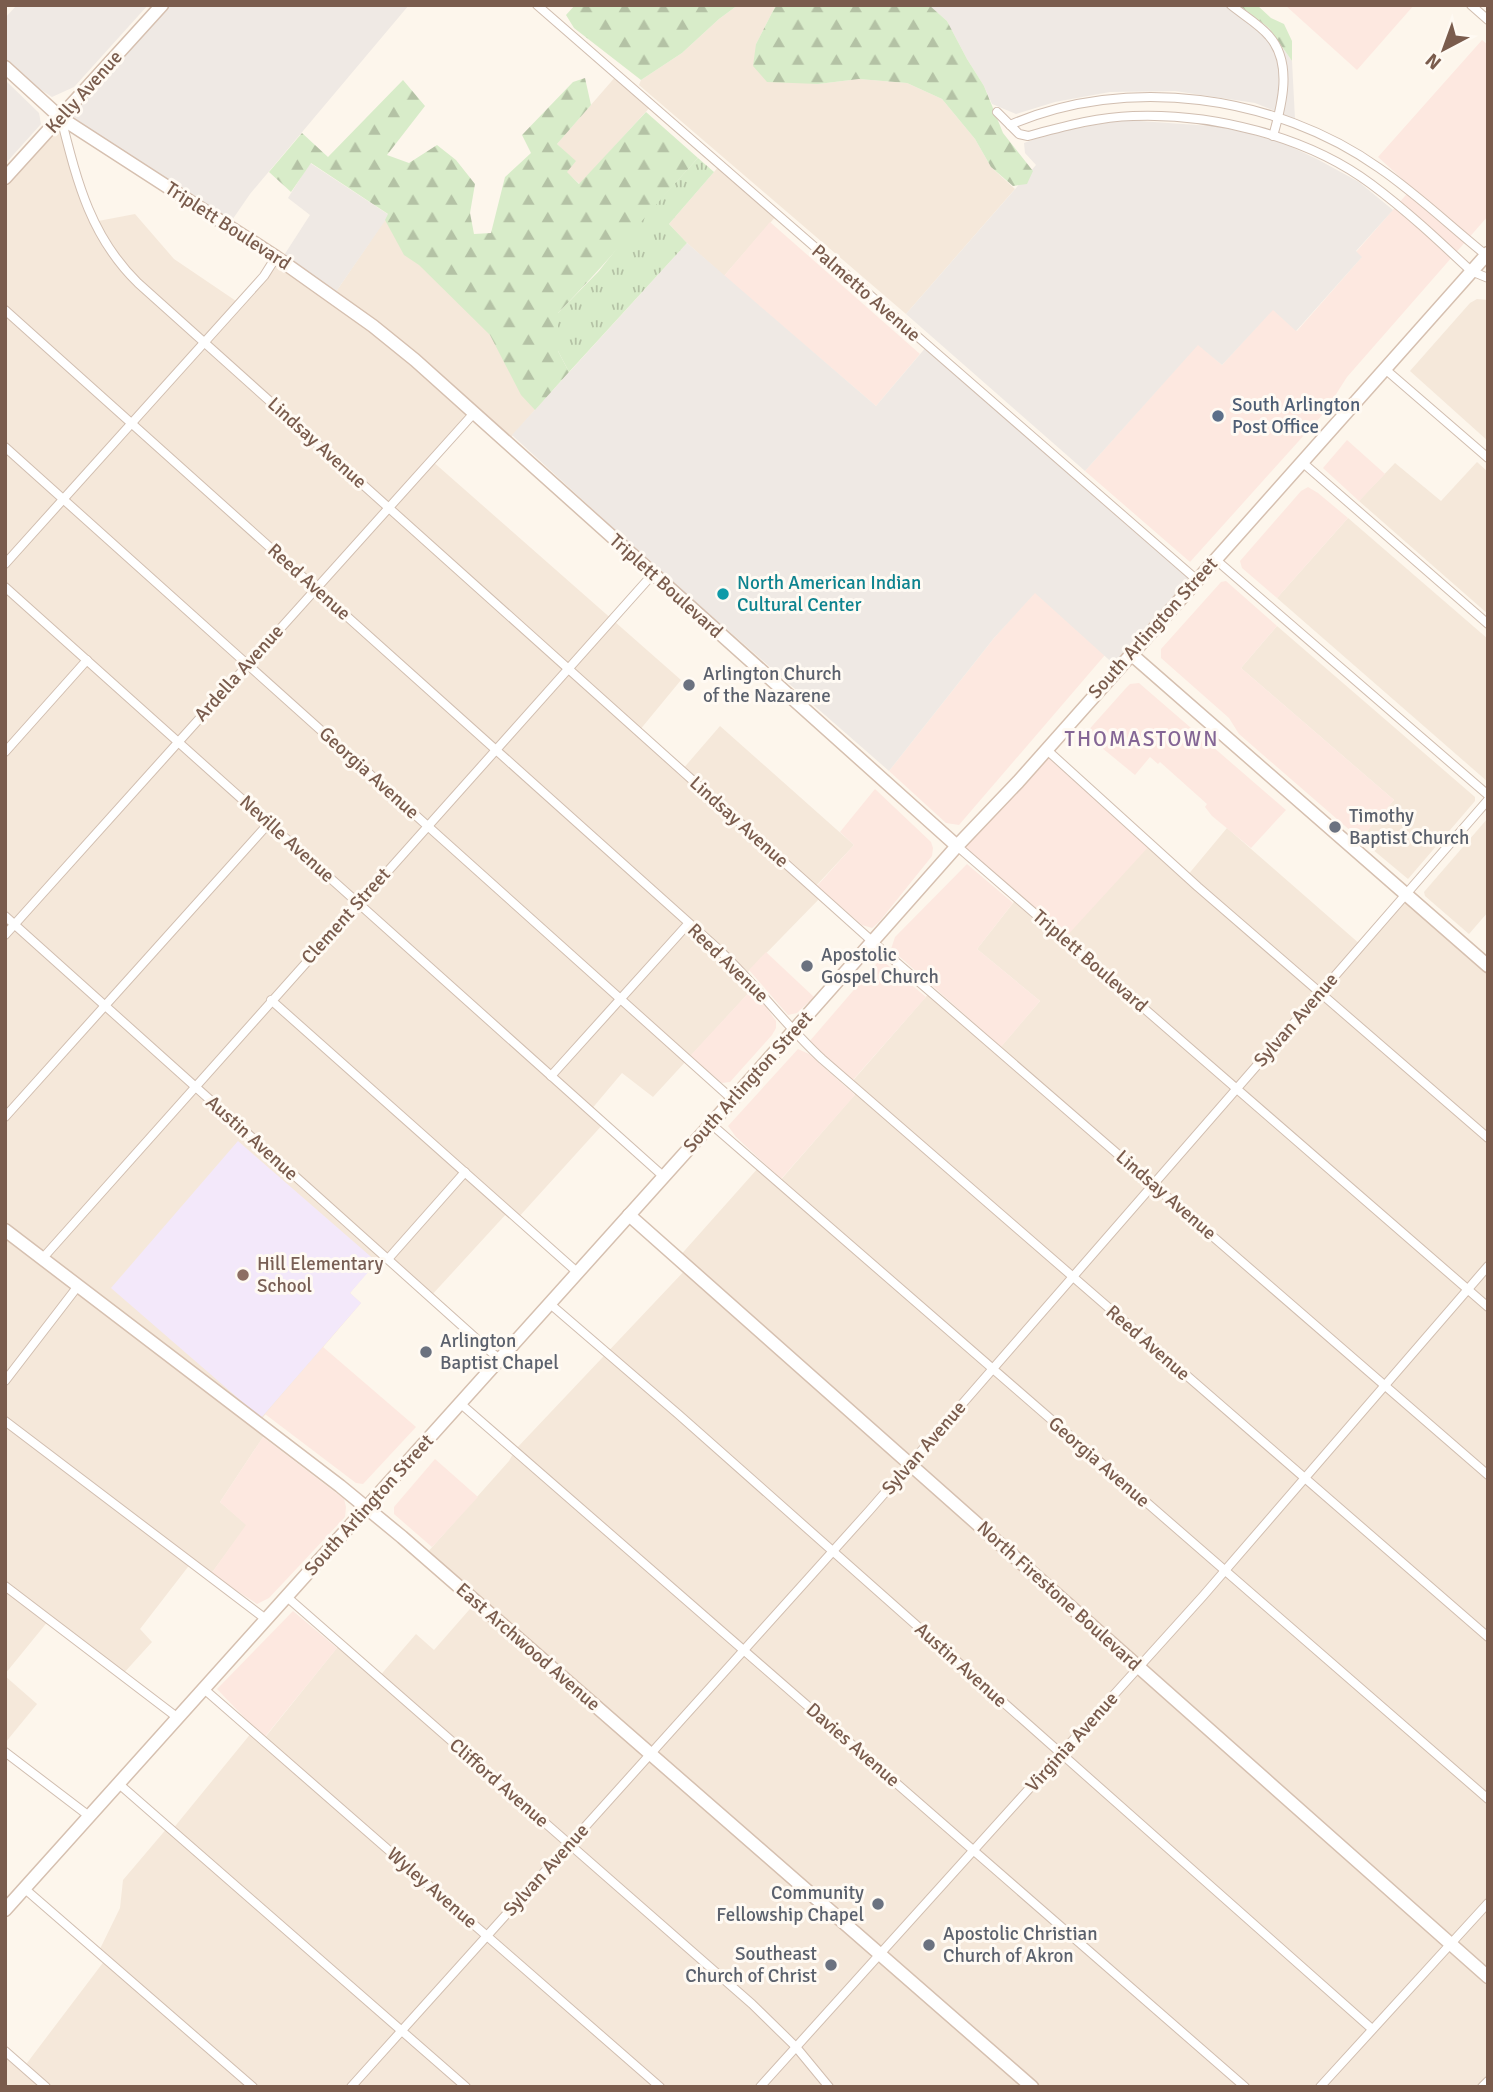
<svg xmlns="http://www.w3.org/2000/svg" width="1493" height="2092" font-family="Signika,sans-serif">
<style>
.residential{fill:#f5e8da}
.commercial{fill:#fde8e0}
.industrial{fill:#efe9e4}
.education{fill:#f3e8fa}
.grass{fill:url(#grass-tufts)}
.forest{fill:url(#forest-firs)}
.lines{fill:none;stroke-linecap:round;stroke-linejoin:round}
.street-casing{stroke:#d1beb0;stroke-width:10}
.secondary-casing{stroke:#d6c0b0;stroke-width:15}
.street{stroke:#fff;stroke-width:8}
.secondary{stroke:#fff;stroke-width:12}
.service-dot{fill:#5c6f8a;stroke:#fffaf3;stroke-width:2.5}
.culture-dot{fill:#0f9aa8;stroke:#fffaf3;stroke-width:2.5}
.worship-dot{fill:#6b7280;stroke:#fffaf3;stroke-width:2.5}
.education-dot{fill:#8d6e63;stroke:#fffaf3;stroke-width:2.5}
.labels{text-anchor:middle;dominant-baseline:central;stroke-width:6;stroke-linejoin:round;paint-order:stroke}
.street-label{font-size:19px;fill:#7a5c4d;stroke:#fffaf3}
.service-label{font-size:19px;fill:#4e5e75;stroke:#fffaf3;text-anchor:start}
.culture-label{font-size:19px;fill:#0d838f;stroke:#fffaf3;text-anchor:start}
.worship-label{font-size:19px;fill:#5b616d;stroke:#fffaf3;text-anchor:start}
.education-label{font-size:19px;fill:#785e54;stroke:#fffaf3;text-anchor:start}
.neighbourhood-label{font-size:21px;letter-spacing:2px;fill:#846695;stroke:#fffaf3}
</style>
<defs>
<pattern id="grass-tufts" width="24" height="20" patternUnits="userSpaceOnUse" patternTransform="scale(1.75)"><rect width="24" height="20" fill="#d8ecc9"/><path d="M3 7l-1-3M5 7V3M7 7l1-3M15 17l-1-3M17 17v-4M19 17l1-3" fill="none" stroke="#b4c2a5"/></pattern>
<pattern id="forest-firs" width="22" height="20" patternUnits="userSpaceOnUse" patternTransform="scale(1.75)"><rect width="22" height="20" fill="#d8ecc9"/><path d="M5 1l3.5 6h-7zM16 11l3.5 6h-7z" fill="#b4c2a5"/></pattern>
</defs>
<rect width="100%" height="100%" fill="#fdf6ec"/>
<g class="residential">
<path d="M 738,5 L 776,5 L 756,44 L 818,84 L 859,79 L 907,83 L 942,99 L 975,139 L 991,167 L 1015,189 L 906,314 L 639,85 L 641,80 L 682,53 L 719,19 Z"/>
<path d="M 617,75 L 652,105 L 580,184 L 566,172 L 575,161 L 557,144 Z"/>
<path d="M 61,118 L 93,222 L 135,214 L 174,259 L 239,303 L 276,257 L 333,296 L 385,220 L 556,386 L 507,442 L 474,413 L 431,460 L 681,680 L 639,731 L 682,770 L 720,726 L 854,845 L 814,888 L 822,896 L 746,974 L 756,985 L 653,1097 L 622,1073 L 590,1111 L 604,1123 L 517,1219 L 508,1212 L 430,1297 L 382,1255 L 350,1293 L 361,1303 L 258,1423 L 267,1431 L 220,1502 L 247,1525 L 211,1574 L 191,1563 L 140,1629 L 152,1642 L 122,1675 L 49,1620 L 5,1674 L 5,178 Z"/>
<path d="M 720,165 L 777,215 L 724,276 L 687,243 L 669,224 Z"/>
<path d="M 1477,299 L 1488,300 L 1488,441 L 1410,371 L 1470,303 Z"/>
<path d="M 1477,462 L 1488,472 L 1488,614 L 1359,501 L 1395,463 L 1441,501 Z"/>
<path d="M 1348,518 L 1488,639 L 1488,782 L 1277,598 Z"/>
<path d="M 1277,626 L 1475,797 L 1475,801 L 1408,879 L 1360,839 L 1394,800 L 1241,668 Z"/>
<path d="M 1488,818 L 1488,912 L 1469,934 L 1425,896 L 1424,892 Z"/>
<path d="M 1227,828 L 1361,945 L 1405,895 L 1488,966 L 1488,2087 L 5,2087 L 5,2051 L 24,2067 L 105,1960 L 98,1953 L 120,1908 L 123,1880 L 168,1827 L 172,1830 L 252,1732 L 263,1740 L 340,1644 L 378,1678 L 416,1634 L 434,1650 L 476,1602 L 426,1554 L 509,1461 L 515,1450 L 688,1267 L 678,1258 L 759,1167 L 778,1183 L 858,1091 L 850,1084 L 931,991 L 999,1049 L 1040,1001 L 977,949 L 1017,898 L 1151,844 L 1187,876 Z"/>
<path d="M 5,1676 L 37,1704 L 5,1743 Z"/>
</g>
<g class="commercial">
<path d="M 1285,5 L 1414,5 L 1357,70 Z"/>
<path d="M 1482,40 L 1488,45 L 1488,216 L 1347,377 L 1324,413 L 1190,562 L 1085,471 L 1198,344 L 1222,365 L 1273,309 L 1297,331 L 1361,258 L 1356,252 L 1412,188 L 1378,157 Z"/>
<path d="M 770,222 L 920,354 L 876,406 L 724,276 Z"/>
<path d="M 1347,440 L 1385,474 L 1359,501 L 1323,468 Z"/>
<path d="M 1308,487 L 1318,493 L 1348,518 L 1277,598 L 1242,568 L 1240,561 L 1301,491 Z"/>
<path d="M 1226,581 L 1277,626 L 1241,668 L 1394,800 L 1360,839 L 1239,734 L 1229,718 L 1161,658 L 1161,649 L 1221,582 Z"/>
<path d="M 1035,592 L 1105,655 L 959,825 L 946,823 L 889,771 L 994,638 Z"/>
<path d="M 1139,683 L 1286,810 L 1251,848 L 1212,816 L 1205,807 L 1207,804 L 1160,762 L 1158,764 L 1150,757 L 1135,775 L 1085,734 L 1126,688 L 1130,684 Z"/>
<path d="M 1047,750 L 1151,844 L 1064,939 L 957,846 Z"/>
<path d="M 875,789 L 931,842 L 933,848 L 932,856 L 879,922 L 872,928 L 862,925 L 817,886 L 854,845 L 840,832 Z"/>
<path d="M 967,864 L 1013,903 L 977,949 L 1040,1001 L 1001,1047 L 891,949 L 895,937 Z"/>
<path d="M 766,952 L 814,997 L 797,1013 L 788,1015 L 749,970 Z"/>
<path d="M 884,962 L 926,997 L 852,1081 L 809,1042 L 877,963 Z"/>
<path d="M 753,988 L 776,1021 L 776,1028 L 772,1035 L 730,1082 L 722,1083 L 690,1056 Z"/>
<path d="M 798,1049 L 809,1054 L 855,1095 L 781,1179 L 736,1137 L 728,1126 Z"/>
<path d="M 323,1347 L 416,1427 L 363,1484 L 356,1483 L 265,1414 Z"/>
<path d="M 263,1437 L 344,1499 L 346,1507 L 345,1517 L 269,1598 L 257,1604 L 211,1574 L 246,1525 L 220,1502 Z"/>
<path d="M 435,1459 L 478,1497 L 432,1547 L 394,1514 L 394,1507 Z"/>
<path d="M 293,1611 L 337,1648 L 264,1738 L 217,1689 Z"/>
</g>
<g class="industrial">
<path d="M 17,5 L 148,5 L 74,87 L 52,97 L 19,75 L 5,60 L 5,18 Z"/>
<path d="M 162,5 L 409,5 L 250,194 L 228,226 L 61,118 Z"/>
<path d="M 929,5 L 1239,5 L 1269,28 L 1292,61 L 1295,119 L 1255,103 L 1175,91 L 1110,92 L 1055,102 L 1016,114 L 992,104 L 984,86 L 967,59 L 947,21 Z"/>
<path d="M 5,80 L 39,113 L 41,124 L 5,164 Z"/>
<path d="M 1125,120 L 1226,127 L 1283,143 L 1317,159 L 1359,182 L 1393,210 L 1356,251 L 1362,257 L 1296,331 L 1273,310 L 1222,365 L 1198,345 L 1085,471 L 906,314 L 1036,165 L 1025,153 L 1024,143 L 1049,134 L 1087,126 Z"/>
<path d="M 310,163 L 389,215 L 333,296 L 281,260 L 310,215 L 288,198 Z"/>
<path d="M 687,243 L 876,406 L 927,346 L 1197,580 L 1118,668 L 1035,593 L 994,638 L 889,771 L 651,563 L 512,435 Z"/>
</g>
<path class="education" d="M 238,1141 L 377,1262 L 350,1293 L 361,1303 L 261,1418 L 111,1288 Z"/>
<path class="grass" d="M 698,158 L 714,172 L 669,224 L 687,243 L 569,372 L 558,351 L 558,313 L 599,271 L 629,233 Z"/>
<g class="forest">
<path d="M 575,5 L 738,5 L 719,19 L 682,53 L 641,80 L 574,28 L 566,15 Z"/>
<path d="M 776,5 L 929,5 L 947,21 L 967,59 L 984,86 L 1003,133 L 1033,171 L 1027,184 L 1013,186 L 991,167 L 975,139 L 942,99 L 907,83 L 859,79 L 818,84 L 767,82 L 753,66 L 756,44 Z"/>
<path d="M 1239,5 L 1257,5 L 1271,18 L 1284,24 L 1292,41 L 1292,61 L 1269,28 Z"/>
<path d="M 585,78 L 591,105 L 557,144 L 576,161 L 567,172 L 579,184 L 646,112 L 698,158 C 651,209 607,263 558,313 L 558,351 L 569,372 L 535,410 L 521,395 L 490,335 L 419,265 L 404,255 L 385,220 L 388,214 L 311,163 L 291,192 L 269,172 L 302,133 L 328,157 L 403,80 L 425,106 L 387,155 L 409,163 L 437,145 L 456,160 L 475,184 L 470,213 L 474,234 L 491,233 L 505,177 L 531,153 L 522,135 L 573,82 Z"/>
</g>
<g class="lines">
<g class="street-casing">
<g id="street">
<path d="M 537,5 L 1197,580"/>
<path d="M 1231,5 C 1243,15 1259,24 1269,36 C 1293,63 1282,105 1273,136"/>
<path d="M 1471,5 L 1488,20"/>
<path d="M 997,112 L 1019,134 L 1028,136 C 1062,127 1097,117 1133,116 C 1212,113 1307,136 1371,184 C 1406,210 1439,241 1471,271 L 1488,278"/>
<path d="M 61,118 C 77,181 90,236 138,283 L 873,942 L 1488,1475"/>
<path d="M 1010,125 C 1127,74 1276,95 1379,168 C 1417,194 1450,226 1486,255"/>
<path d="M 5,310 L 717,948 C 756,984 784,1024 822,1059 L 1488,1637"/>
<path d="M 1385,369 L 1488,458"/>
<path d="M 5,447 L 732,1099"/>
<path d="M 1302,462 L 1488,624"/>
<path d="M 1215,559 L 1488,795"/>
<path d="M 5,564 L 264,276 L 276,257"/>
<path d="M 5,587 L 663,1176"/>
<path d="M 1047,750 L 1198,887 L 1488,1138"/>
<path d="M 5,752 L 87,660"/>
<path d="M 957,846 L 1488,1307"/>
<path d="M 5,916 L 499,1359"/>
<path d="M 5,935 L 474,413"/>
<path d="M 271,1000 L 577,1272"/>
<path d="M 551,1076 L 688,924"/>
<path d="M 5,1117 L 269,823"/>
<path d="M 711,1124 L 1488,1799"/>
<path d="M 42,1259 L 652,575"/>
<path d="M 388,1259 L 465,1172"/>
<path d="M 549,1303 L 678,1414 L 1372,2029"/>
<path d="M 5,1381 L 78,1286"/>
<path d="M 461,1404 L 1245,2087"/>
<path d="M 5,1421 L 267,1620"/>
<path d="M 5,1586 L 178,1718"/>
<path d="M 287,1597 L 752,2004 L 796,2047 L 829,2087"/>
<path d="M 204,1689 L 660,2087"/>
<path d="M 5,1752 L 89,1816"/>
<path d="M 119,1784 L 466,2087"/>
<path d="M 25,1889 L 253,2087"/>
<path d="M 5,2051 L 46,2087"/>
<path d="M 351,2087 L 869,1511 L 1488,800"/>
<path d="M 760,2087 L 1203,1596 L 1488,1266"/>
<path d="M 1320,2087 L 1488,1903"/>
<path d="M 1482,2087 L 1488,2081"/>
</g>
</g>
<g class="secondary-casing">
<g id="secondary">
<path d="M 5,67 L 61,118 L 276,257 L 373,326 L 415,360 L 957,846"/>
<path d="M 5,178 L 162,5"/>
<path d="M 1131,654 L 1488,966"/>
<path d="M 629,1215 L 1488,1977"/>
<path d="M 5,1230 L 340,1486 L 402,1537 L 1032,2087"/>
<path d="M 5,1910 L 711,1124 L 957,846 L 1018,782 L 1488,253"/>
</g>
</g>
<use href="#street" class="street"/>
<use href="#secondary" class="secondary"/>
</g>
<circle class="service-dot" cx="1218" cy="416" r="7"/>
<circle class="culture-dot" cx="723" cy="594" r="7"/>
<g class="worship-dot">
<circle cx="689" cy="685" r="7"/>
<circle cx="1335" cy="827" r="7"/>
<circle cx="807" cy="966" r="7"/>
<circle cx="426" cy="1352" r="7"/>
<circle cx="878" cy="1904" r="7"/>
<circle cx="929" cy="1945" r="7"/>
<circle cx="831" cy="1965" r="7"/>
</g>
<circle class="education-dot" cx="243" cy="1275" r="7"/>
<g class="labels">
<g class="street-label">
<text transform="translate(84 92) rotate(-48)">Kelly Avenue</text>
<text transform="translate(228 226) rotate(33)">Triplett Boulevard</text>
<text transform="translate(866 293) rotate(41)">Palmetto Avenue</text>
<text transform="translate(317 443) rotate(42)">Lindsay Avenue</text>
<text transform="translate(309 582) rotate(42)">Reed Avenue</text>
<text transform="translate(666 586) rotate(42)">Triplett Boulevard</text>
<text transform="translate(1153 628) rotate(-48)">South Arlington Street</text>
<text transform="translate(239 673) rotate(-48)">Ardella Avenue</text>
<text transform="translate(369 773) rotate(42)">Georgia Avenue</text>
<text transform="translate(739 822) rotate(42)">Lindsay Avenue</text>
<text transform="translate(287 839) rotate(42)">Neville Avenue</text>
<text transform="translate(346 916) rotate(-48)">Clement Street</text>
<text transform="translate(1090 961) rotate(41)">Triplett Boulevard</text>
<text transform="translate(728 963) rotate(44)">Reed Avenue</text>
<text transform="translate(1296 1020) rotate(-49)">Sylvan Avenue</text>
<text transform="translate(748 1082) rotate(-48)">South Arlington Street</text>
<text transform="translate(252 1138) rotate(42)">Austin Avenue</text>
<text transform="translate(1166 1195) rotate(41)">Lindsay Avenue</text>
<text transform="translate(1148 1343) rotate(41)">Reed Avenue</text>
<text transform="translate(924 1448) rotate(-49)">Sylvan Avenue</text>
<text transform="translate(1099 1462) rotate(41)">Georgia Avenue</text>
<text transform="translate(369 1505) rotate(-48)">South Arlington Street</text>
<text transform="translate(1059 1596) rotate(42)">North Firestone Boulevard</text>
<text transform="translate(528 1647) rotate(41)">East Archwood Avenue</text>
<text transform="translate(961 1665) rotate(42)">Austin Avenue</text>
<text transform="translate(1072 1742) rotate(-48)">Virginia Avenue</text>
<text transform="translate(853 1745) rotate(41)">Davies Avenue</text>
<text transform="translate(499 1783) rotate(41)">Clifford Avenue</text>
<text transform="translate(546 1870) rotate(-48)">Sylvan Avenue</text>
<text transform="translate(432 1888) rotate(41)">Wyley Avenue</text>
</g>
<g class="service-label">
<text x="1232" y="405">South Arlington<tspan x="1232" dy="22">Post Office</tspan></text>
</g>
<g class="culture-label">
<text x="737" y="583">North American Indian<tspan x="737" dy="22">Cultural Center</tspan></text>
</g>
<g class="worship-label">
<text x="703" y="674">Arlington Church<tspan x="703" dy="22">of the Nazarene</tspan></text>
<text x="1349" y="816">Timothy<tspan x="1349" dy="22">Baptist Church</tspan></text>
<text x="821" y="955">Apostolic<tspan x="821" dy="22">Gospel Church</tspan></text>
<text x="440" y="1341">Arlington<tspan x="440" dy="22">Baptist Chapel</tspan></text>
<text x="864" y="1893" text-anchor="end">Community<tspan x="864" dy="22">Fellowship Chapel</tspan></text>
<text x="943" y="1934">Apostolic Christian<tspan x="943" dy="22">Church of Akron</tspan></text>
<text x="817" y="1954" text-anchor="end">Southeast<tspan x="817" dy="22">Church of Christ</tspan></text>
</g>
<g class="education-label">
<text x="257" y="1264">Hill Elementary<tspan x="257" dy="22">School</tspan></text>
</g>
<g class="neighbourhood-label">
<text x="1142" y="739">THOMASTOWN</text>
</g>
</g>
<rect width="1493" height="2092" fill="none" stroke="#7a5c4d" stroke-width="14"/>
<g transform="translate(1444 49) rotate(221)" stroke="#fffaf3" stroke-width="5" paint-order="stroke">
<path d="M0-5L12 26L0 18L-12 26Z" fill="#7a5c4d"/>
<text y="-10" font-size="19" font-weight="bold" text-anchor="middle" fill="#7a5c4d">N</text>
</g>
</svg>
